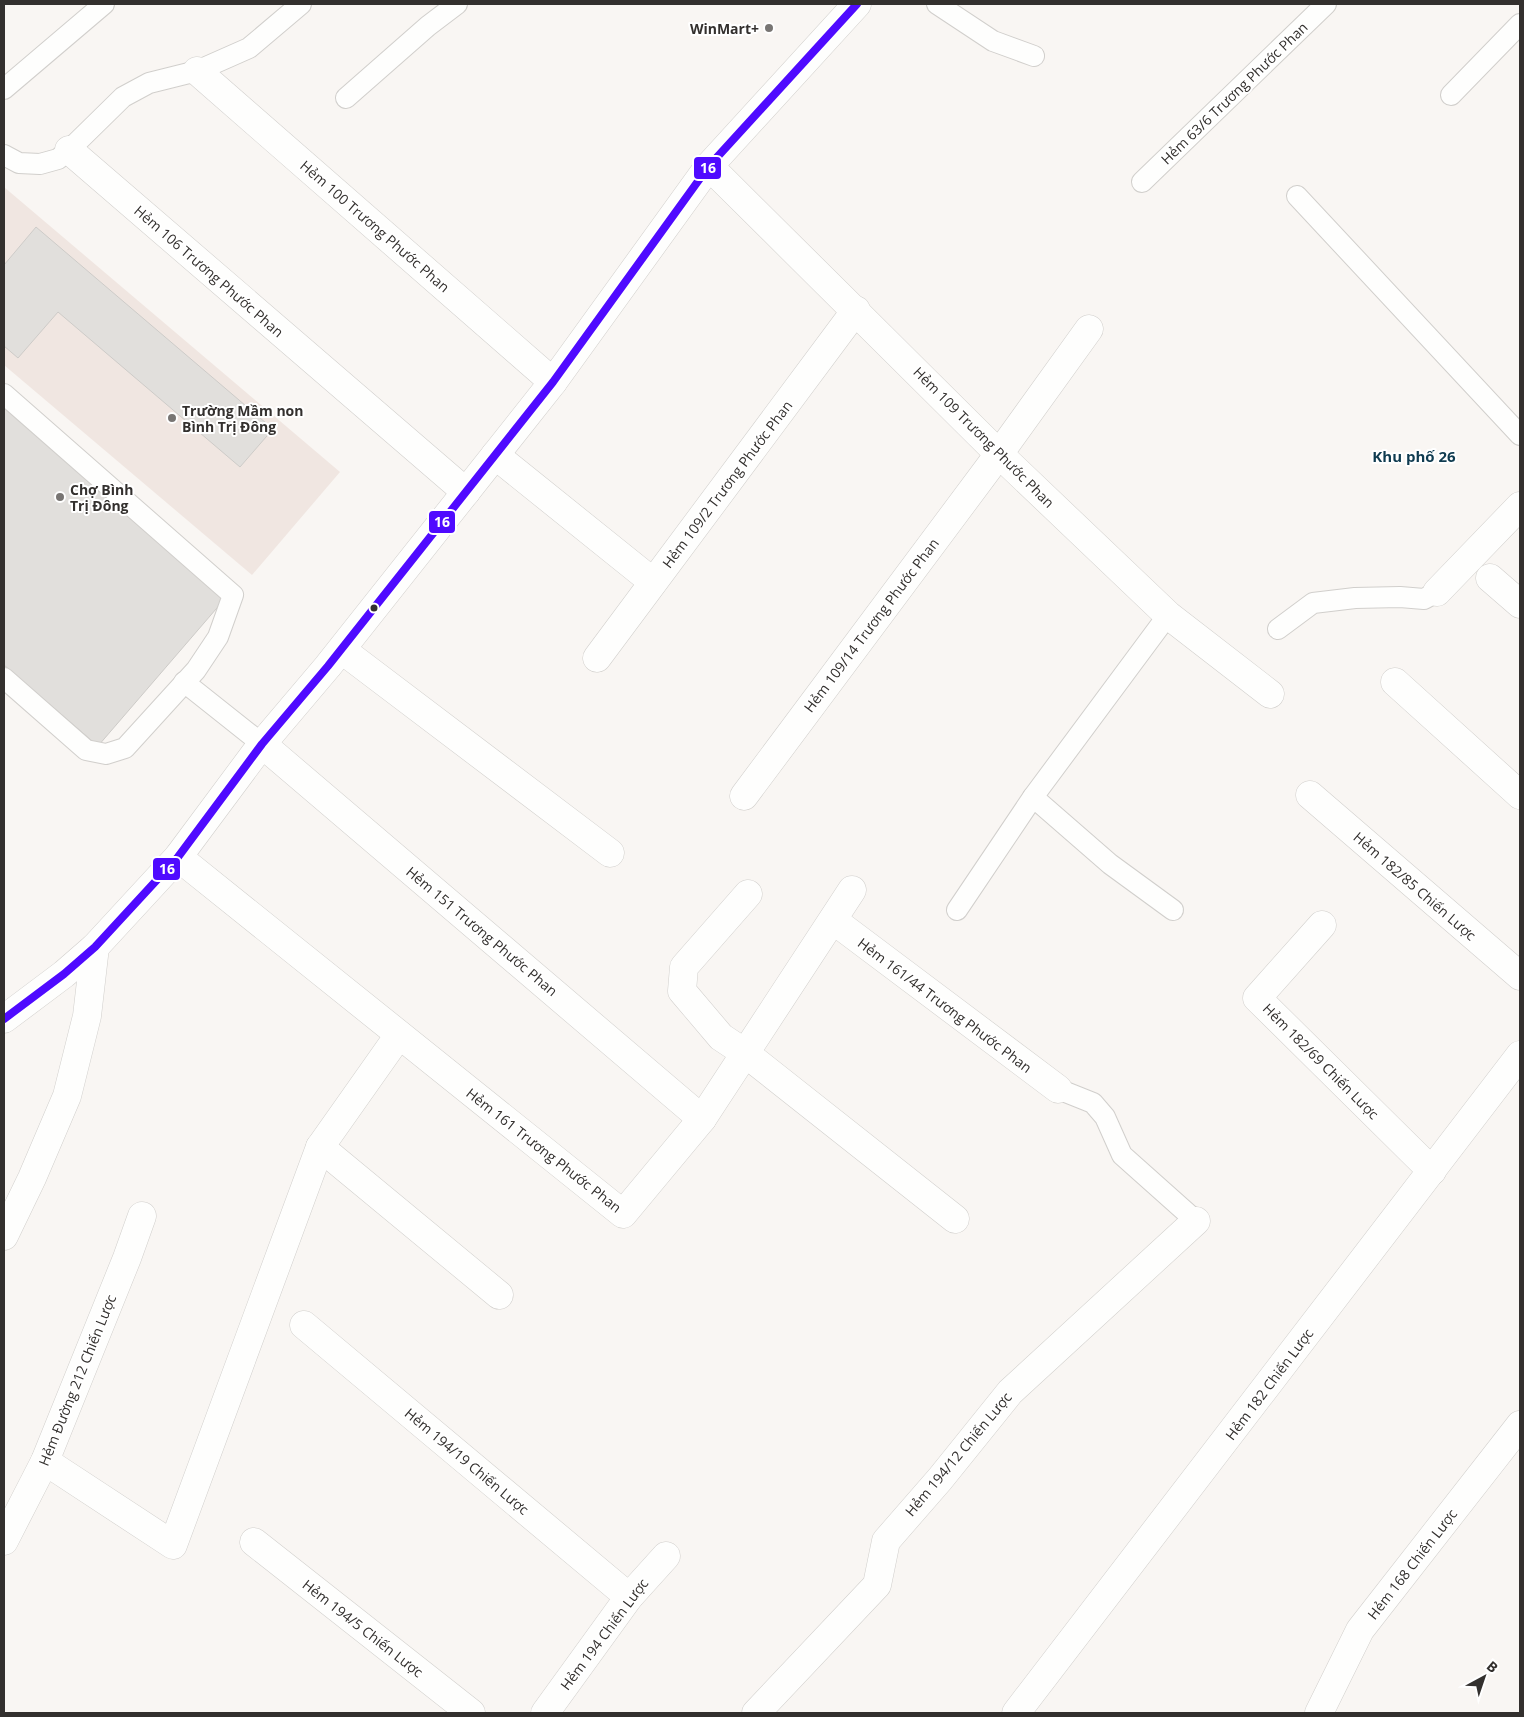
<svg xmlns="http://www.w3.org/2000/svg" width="1524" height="1717" font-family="'Open Sans',sans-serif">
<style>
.built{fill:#f0e6e1}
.building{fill:#e1dfdc;stroke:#cdcbc8}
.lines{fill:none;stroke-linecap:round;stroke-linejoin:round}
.service-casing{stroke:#d1cfcc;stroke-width:22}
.minor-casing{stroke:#d1cfcc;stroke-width:29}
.tertiary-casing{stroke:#d1cfcc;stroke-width:29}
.service{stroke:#fefefd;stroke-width:20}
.minor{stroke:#fefefd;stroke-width:28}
.tertiary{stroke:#fefefd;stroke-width:28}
.bus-1-casing{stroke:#fff;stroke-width:11}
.bus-1{stroke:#4f0aff;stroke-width:8}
.poi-dot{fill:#787573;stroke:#fff;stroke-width:2}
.bus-dot{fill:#33302e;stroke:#fff;stroke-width:2}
.labels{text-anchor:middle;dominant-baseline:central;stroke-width:4;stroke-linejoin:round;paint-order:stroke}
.poi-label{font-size:14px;font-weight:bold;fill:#33302e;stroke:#fff;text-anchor:start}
.street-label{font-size:14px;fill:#33302e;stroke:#fff}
.neighbourhood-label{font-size:15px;font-weight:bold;fill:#0f3b50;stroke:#fff}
.line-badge{stroke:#fff;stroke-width:2}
.badge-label{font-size:14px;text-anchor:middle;font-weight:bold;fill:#fff}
</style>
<rect width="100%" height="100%" fill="#f9f6f3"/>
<path class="built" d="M 4,187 L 340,472 L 252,575 L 4,365 Z"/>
<g class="building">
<path d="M 36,227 L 273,429 L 240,467 L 58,312 L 18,358 L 4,346 L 4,265 Z"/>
<path d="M 4,401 L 229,594 L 98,746 L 4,665 Z"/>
</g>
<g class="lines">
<g class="service-casing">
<g id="service">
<path d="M 937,4 L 993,41 L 1034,56"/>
<path d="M 4,89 L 104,4"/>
<path d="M 1451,95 L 1520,24"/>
<path d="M 346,98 L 428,26 L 457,4"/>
<path d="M 4,155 L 19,163 L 40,164 L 58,159 L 69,150 L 123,97 L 149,83 L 197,71 L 249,48 L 301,4"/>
<path d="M 1142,182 L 1326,4"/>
<path d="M 1297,196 L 1520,435"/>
<path d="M 4,394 L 233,595 L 218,637 L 196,670 L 125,748 L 106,754 L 86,750 L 4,678"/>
<path d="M 1278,629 L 1313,603 L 1355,598 L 1400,597 L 1424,599 L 1437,592"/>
<path d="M 184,682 L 262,744"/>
<path d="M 1033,797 L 1110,864 L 1173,910"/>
<path d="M 957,910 L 1033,797 L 1168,615"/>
<path d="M 1058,1089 L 1093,1103 L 1105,1117 L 1122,1155 L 1196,1221"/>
</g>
</g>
<g class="minor-casing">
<g id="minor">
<path d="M 197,71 L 553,382"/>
<path d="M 69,150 L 466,492"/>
<path d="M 709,166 L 999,454 L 1168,615 L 1270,694"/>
<path d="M 495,455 L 653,582"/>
<path d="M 1490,578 L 1520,604"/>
<path d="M 1437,592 L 1520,506"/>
<path d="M 342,650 L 610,853"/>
<path d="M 597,658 L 856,310"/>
<path d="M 1395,682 L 1520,795"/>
<path d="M 262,744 L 702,1119"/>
<path d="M 1310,795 L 1520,976"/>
<path d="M 744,796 L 999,454 L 1089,329"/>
<path d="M 178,857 L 623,1214 L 702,1119 L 852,890"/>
<path d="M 748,894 L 684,967 L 682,991 L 721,1037 L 745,1053 L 955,1219"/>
<path d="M 833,920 L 1058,1089"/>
<path d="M 1322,925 L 1257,998 L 1432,1171"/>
<path d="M 320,1147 L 499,1295"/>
<path d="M 4,1236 L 32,1178 L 67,1096 L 87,1016 L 95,947"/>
<path d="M 304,1325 L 629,1597"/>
<path d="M 45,1461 L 173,1545 L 320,1147 L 399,1035"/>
<path d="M 4,1541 L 45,1461 L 127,1258 L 142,1216"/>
<path d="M 254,1542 L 471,1713"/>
<path d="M 545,1713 L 629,1597 L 666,1556"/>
<path d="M 756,1713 L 877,1585 L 886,1541 L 940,1479 L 1010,1392 L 1196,1221"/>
<path d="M 1016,1713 L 1520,1055"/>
<path d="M 1319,1713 L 1360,1630 L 1520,1425"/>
</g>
</g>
<g class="tertiary-casing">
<path id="tertiary" d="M 4,1019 L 64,974 L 95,947 L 178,857 L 262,744 L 328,666 L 553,382 L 709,166 L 857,4"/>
</g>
<use href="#service" class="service"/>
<use href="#minor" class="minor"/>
<use href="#tertiary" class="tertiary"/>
<g class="bus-1-casing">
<path id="bus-1" d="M 4,1019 L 64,974 L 95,947 L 178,857 L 262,744 L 328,666 L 553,382 L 709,166 L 857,4"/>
</g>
<use href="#bus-1" class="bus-1"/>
</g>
<g class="poi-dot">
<circle cx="769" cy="28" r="5"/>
<circle cx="172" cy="418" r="5"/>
<circle cx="60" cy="497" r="5"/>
</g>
<circle class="bus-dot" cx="374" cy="608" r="4.5"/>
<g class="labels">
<g class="poi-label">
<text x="759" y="28" text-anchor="end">WinMart+</text>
<text x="182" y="410">Trường Mầm non<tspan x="182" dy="16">Bình Trị Đông</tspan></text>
<text x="70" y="489">Chợ Bình<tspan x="70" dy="16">Trị Đông</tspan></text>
</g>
<g class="street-label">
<text transform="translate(1234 93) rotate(-44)">Hẻm 63/6 Trương Phước Phan</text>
<text transform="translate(375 226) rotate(41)">Hẻm 100 Trương Phước Phan</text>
<text transform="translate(209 271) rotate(41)">Hẻm 106 Trương Phước Phan</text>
<text transform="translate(984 437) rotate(45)">Hẻm 109 Trương Phước Phan</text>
<text transform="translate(727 484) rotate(-53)">Hẻm 109/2 Trương Phước Phan</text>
<text transform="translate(871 625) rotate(-53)">Hẻm 109/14 Trương Phước Phan</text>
<text transform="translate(1415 886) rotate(41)">Hẻm 182/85 Chiến Lược</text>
<text transform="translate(482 931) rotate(40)">Hẻm 151 Trương Phước Phan</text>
<text transform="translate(945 1005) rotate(37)">Hẻm 161/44 Trương Phước Phan</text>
<text transform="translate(1321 1061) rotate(45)">Hẻm 182/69 Chiến Lược</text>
<text transform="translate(544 1150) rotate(38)">Hẻm 161 Trương Phước Phan</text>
<text transform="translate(77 1380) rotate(-68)">Hẻm Đường 212 Chiến Lược</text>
<text transform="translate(1269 1384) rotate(-53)">Hẻm 182 Chiến Lược</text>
<text transform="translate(958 1454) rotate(-50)">Hẻm 194/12 Chiến Lược</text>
<text transform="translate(467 1461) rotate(40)">Hẻm 194/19 Chiến Lược</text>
<text transform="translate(1412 1564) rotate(-52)">Hẻm 168 Chiến Lược</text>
<text transform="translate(363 1628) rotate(38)">Hẻm 194/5 Chiến Lược</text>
<text transform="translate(604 1634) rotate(-53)">Hẻm 194 Chiến Lược</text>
</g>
<g class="neighbourhood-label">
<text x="1414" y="456">Khu phố 26</text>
</g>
</g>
<g class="line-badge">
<rect x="693" y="156" width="29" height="24" rx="5" fill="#4f0aff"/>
<rect x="428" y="510" width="28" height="24" rx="5" fill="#4f0aff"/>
<rect x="152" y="857" width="29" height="24" rx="5" fill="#4f0aff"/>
</g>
<g class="badge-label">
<text x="708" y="173">16</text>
<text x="442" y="527">16</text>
<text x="167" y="874">16</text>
</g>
<rect width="1524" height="1717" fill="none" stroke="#33302e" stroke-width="10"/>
<g transform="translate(1484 1677) rotate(40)" stroke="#ffffff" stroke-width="4" paint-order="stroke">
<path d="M0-4L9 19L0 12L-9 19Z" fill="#33302e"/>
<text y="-8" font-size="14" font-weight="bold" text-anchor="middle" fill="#33302e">B</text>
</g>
</svg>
